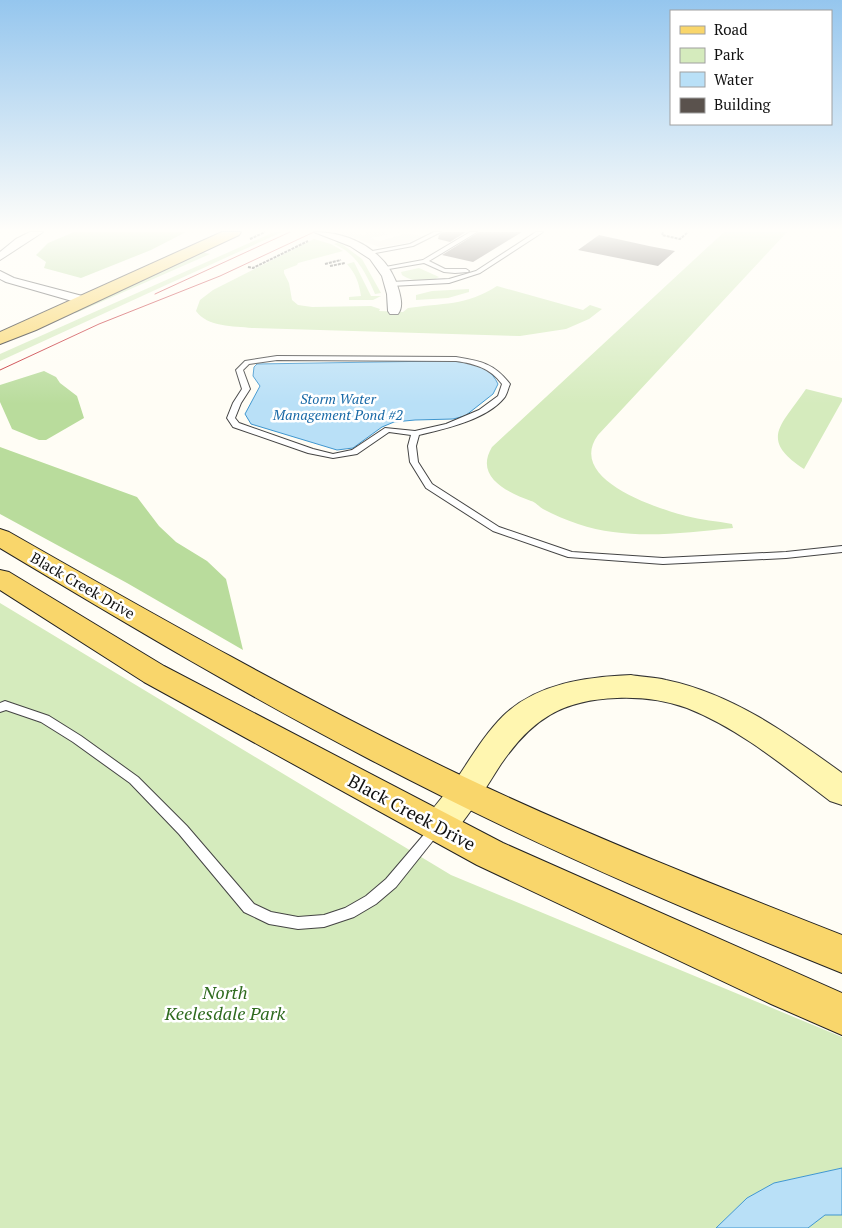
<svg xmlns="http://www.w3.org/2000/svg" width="842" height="1228" font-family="'PT Serif',serif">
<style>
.green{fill:#d5ebbd}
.forest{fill:#b9dc9c}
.plaza{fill:#f1ede2}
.water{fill:#b9e0f7;stroke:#3f96cf}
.building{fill:#5a524d}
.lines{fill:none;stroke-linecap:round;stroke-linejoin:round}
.lane-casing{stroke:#444;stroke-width:2}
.street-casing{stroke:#444;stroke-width:2}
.secondary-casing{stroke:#333;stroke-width:2}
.primary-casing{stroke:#222;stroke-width:2}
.path{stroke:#333;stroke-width:2;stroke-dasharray:3 1;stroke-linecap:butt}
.lane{fill:#fff;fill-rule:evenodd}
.street{fill:#fff;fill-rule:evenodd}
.secondary{fill:#fff6b0;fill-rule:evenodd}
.primary{fill:#f9d66b;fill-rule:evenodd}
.tram{stroke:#c4262e;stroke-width:1}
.labels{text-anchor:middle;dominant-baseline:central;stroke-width:5;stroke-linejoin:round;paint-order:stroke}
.far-water-label{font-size:14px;font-style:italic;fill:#1768a6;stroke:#fff}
.street-label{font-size:15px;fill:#111;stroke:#fff}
.near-street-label{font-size:18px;fill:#111;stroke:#fff}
.near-park-label{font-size:18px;font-style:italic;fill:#2f6b1f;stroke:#fff}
</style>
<rect width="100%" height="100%" fill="#fffdf5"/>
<g class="green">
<path d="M 274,232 L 282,232 L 0,361 L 0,354 Z"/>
<path d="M 724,232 L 787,232 L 598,435 C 566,479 656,508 686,516 C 701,520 717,521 732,524 L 733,528 C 681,533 629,541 578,524 C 566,520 554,515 543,509 C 539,507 536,502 531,501 C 507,492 474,477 492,447 Z"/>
<path d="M 314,239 L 331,244 L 343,251 L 298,263 L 297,265 L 284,270 L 284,273 L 289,283 L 292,300 L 298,305 L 312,307 L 371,306 L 380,309 L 379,311 L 403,312 L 408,308 C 442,303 466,306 497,286 L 583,310 L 590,305 L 602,309 L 589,319 L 566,329 L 520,336 L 252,328 C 234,326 207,327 196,311 L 200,300 L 213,290 Z"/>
<path d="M 339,242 L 362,259 L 381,293 L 375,294 C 366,273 356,253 334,244 Z"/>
<path d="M 201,252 L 210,254 L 76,313 L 72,312 Z"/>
<path d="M 354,262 L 371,296 L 381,296 L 373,300 L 349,300 L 349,297 L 361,296 C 359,283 356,274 347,264 Z"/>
<path d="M 419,268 L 439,277 C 430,283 411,282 402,275 L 401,272 Z"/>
<path d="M 469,289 L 469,292 L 448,298 L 416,300 L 416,295 L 432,291 Z"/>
<path d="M 806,389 L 842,398 L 842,401 L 804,469 C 758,439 782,425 806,389 Z"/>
<path d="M 0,603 L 451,875 L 842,1037 L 842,1168 L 774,1183 L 747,1198 L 716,1228 L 0,1228 Z"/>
<path d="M 825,1215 L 842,1215 L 842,1228 L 808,1228 Z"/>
</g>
<g class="forest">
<path d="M 74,232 L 186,232 L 151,250 L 81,278 L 44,268 L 46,262 L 36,255 L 48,243 Z"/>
<path d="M 44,371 L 56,377 L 60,383 L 77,396 L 84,418 L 46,440 L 39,440 L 12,429 L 0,402 L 0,385 Z"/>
<path d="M 0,447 L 137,497 L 159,526 L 176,542 L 207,561 L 226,579 L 243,650 L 127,583 L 0,514 Z"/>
</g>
<path class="plaza" d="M 338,232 L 356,232 L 362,235 L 366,235 L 366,232 L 385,232 L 387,235 L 370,238 L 380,241 L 404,234 L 397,232 L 423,236 L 407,243 L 379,247 Z"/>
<g class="water">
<path d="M 439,361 C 463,362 486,359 498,384 L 493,394 L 465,416 L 453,419 L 415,420 L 394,422 L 382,427 L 353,448 L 337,450 L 251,424 L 245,414 L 260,386 L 253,376 L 254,367 L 257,364 Z"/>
<path d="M 842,1168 L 842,1215 L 825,1215 L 808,1228 L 716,1228 L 747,1198 L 774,1183 Z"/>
</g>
<g class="building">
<path d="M 443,232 L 466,232 L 450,242 L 438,239 L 439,235 Z"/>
<path d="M 479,232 L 522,232 L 473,262 L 442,255 Z"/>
<path d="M 599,235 L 649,246 L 675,251 L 658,266 L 578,250 Z"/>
</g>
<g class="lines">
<g class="lane-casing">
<g id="lane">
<path d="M 434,232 L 441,232 L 413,246 L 370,254 L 367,252 L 410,244 Z"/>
<path d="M 470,232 L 477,232 L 429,261 L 445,269 L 466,269 L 469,271 L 468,272 L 455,273 L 444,272 L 424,263 L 383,270 L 380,268 L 423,260 Z"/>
<path d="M 536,232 L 543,232 L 480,273 L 449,283 L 391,286 L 388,284 L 391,282 L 449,279 L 476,271 Z"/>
<path d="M 277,356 L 456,357 C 480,361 494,363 510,384 C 508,388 507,395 504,398 C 486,420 444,429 419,435 L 416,446 L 418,462 L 432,484 L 499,527 L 572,552 L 663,558 L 786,552 L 842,546 L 842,552 L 786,558 L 663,564 L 568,557 L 493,531 L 426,488 L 410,462 L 408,446 L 411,435 L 389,432 L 357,454 L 333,458 L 308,453 L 233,427 L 227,418 L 233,403 L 242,389 L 236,370 L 245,361 ZM 277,360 L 456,361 C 476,364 490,368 502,384 L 498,396 L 479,410 L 446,424 L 415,431 L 385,428 L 352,450 L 333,454 L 313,449 L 239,423 L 235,418 L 241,403 L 250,389 L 243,370 L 249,364 Z"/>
<path d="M 5,701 L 49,716 L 81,736 L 138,777 L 187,826 L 254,904 L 271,912 L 298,917 L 324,915 L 345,908 L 366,896 L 386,879 L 433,824 L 437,823 L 441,824 L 443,828 L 396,887 L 376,904 L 354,917 L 324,927 L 298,929 L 269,924 L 244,912 L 179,834 L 130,783 L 73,742 L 41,722 L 6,710 L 0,712 L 0,703 Z"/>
</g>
</g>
<g class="street-casing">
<g id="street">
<path d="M 30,232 L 43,232 L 0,260 L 0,252 L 16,239 Z"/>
<path d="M 314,232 C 352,232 389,252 399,291 C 401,299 403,307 398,314 L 390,314 L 388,311 L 387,294 L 382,276 L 370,259 L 350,246 Z"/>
<path d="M 0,271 L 14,278 L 90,298 L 92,301 L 86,305 L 6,282 L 0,279 Z"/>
</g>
</g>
<g class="secondary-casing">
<path id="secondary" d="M 631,675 C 642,677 654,677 666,680 C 733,694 788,734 842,773 L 842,805 L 830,801 C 785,767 740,729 687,708 C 665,700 640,697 617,698 C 562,700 532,719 501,764 C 488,784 476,805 461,824 C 458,827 455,833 452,836 C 444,842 435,839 427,836 L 422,826 C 431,808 446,794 458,777 C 472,756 485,734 503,716 C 537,683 586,677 631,675 Z"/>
</g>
<g class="primary-casing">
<g id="primary">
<path d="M 222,232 L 241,232 L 239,235 L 36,330 L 0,344 L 0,332 Z"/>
<path d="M 0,529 L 9,532 C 156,616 303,699 456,773 C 582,833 712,884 842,935 L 842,973 C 682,909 523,840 371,760 C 244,694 122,621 0,548 Z"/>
<path d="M 0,570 L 9,572 L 164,666 L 503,843 L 842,993 L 842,1035 L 771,1004 L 477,865 L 144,682 L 0,590 Z"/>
</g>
</g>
<g class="path">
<path d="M 663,232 L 662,235 L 680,239 L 688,232"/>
<path d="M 250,239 L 265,232"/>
<path d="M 325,264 L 341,260"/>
<path d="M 330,266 L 345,263"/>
<path d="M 248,267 L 253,268 L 308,241"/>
</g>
<use href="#lane" class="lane"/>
<use href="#street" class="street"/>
<use href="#secondary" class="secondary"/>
<use href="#primary" class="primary"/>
<g class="tram">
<path d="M 155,294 L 290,232"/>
<path d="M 0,370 L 99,324 L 220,276 L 314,232"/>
</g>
</g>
<linearGradient id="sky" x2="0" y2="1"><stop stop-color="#95c6ee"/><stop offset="0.57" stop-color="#fffefa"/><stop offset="1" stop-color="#fffefa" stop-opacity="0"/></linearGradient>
<rect width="842" height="404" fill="url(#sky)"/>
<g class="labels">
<g class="far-water-label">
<text x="338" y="398">Storm Water<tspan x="338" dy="16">Management Pond #2</tspan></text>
</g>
<g class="street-label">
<text transform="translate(83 585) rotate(30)">Black Creek Drive</text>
</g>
<g class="near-street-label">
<text transform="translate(412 812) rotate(28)">Black Creek Drive</text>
</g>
<g class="near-park-label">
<text x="225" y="992">North<tspan x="225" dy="21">Keelesdale Park</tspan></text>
</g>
</g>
<rect x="670" y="10" width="162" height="115" fill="#ffffff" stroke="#a0a0a0"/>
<rect x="680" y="26" width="25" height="8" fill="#f9d66b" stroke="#a0a0a0"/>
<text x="714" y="35" font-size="15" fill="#111111">Road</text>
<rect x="680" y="48" width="25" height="15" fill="#d5ebbd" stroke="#a0a0a0"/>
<text x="714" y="60" font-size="15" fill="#111111">Park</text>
<rect x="680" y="72" width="25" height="15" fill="#b9e0f7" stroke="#a0a0a0"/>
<text x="714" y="85" font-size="15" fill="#111111">Water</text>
<rect x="680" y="98" width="25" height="15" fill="#5a524d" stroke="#a0a0a0"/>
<text x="714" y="110" font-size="15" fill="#111111">Building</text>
</svg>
